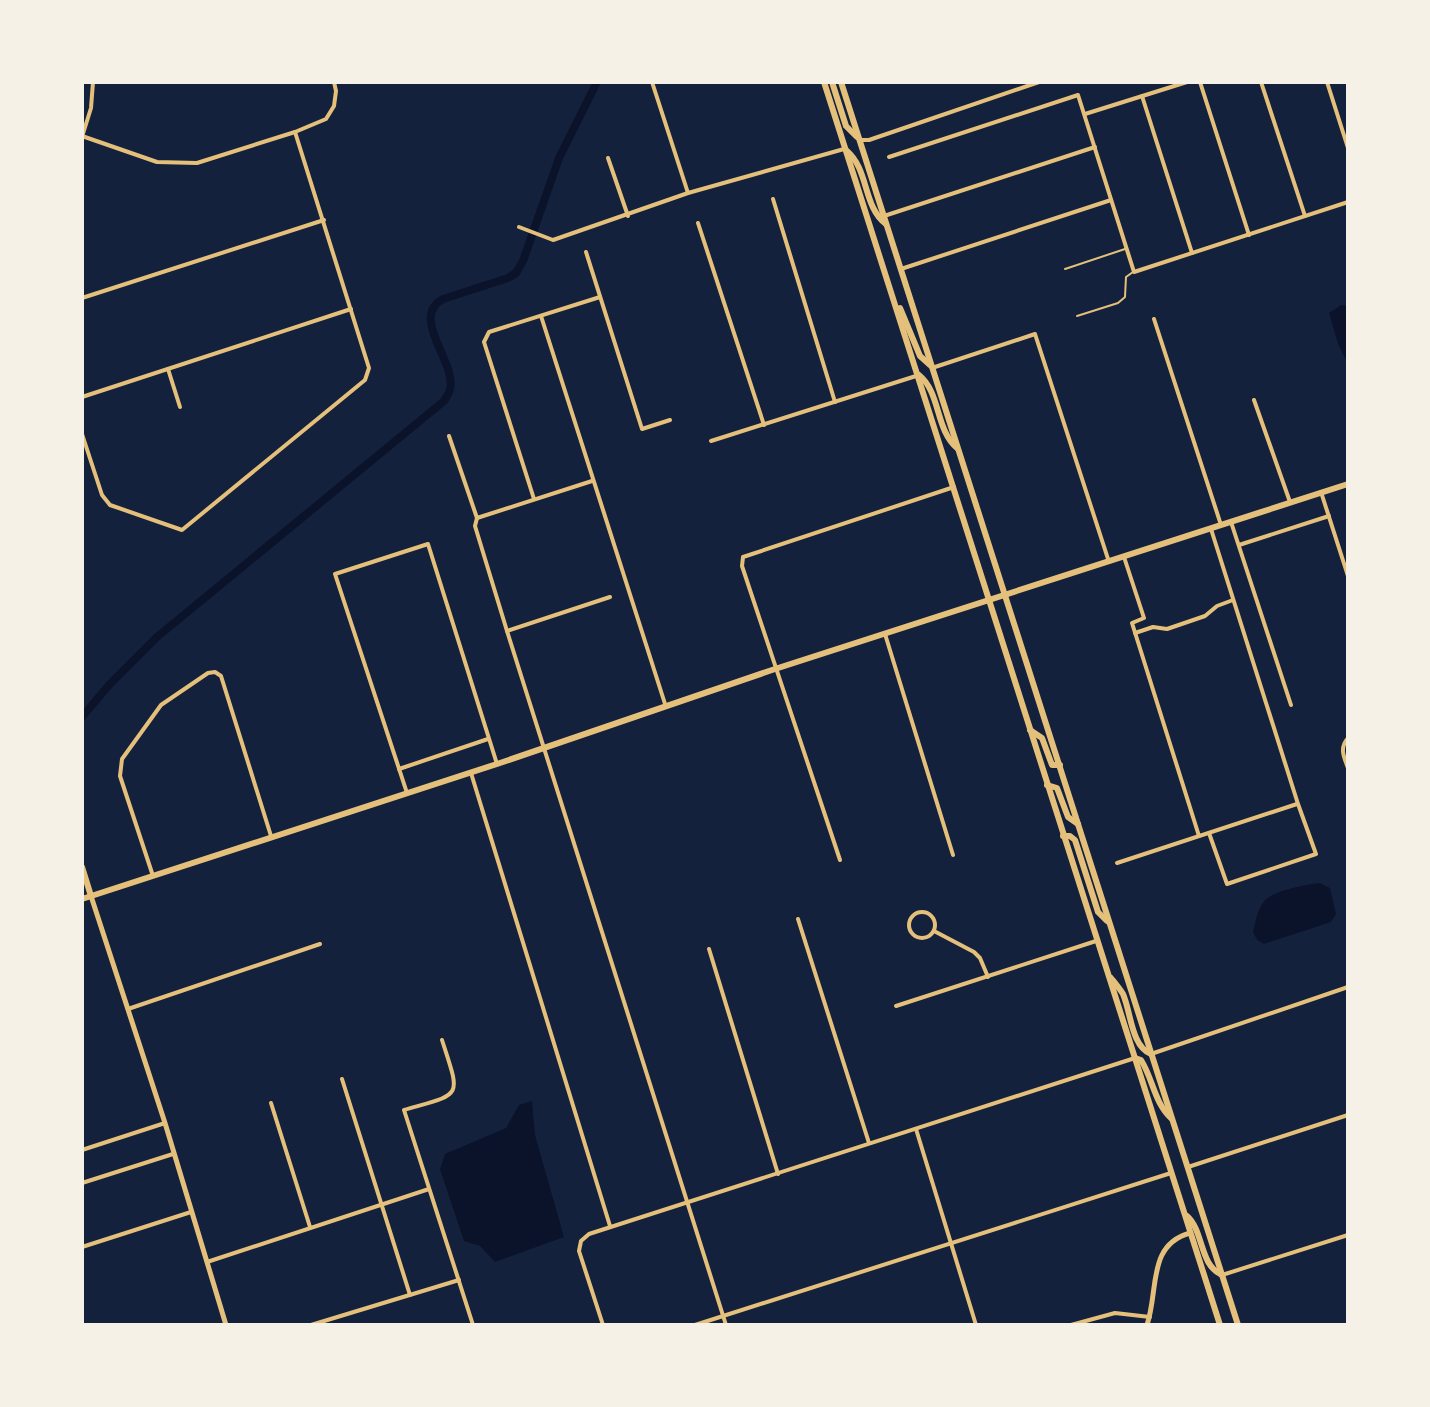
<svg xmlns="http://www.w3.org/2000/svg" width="1430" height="1407" font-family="'DejaVu Sans',sans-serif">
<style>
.water{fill:#0b132b}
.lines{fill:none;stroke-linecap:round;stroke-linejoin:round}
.canal{stroke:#0b132b;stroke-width:8}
.service{stroke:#e5c07b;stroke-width:2}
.minor{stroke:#e5c07b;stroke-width:4}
.tertiary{stroke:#e5c07b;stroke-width:5}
.secondary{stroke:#e5c07b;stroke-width:6}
.primary{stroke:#e5c07b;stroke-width:6}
</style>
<rect width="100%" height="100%" fill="#14213d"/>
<g class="water">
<path d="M 1341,305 L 1348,306 L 1348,364 L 1338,344 L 1329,313 Z"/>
<path d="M 1320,883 L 1330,888 L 1336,914 L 1331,922 L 1264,944 L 1257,940 L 1253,932 C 1256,920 1258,904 1269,897 C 1279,890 1308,884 1320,883 Z"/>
<path d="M 532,1101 L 535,1135 L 564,1237 L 495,1262 L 480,1246 L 464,1241 L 440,1169 L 445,1154 L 506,1128 L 519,1105 Z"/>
</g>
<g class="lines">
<path class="canal" d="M 82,717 L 109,685 L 157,637 L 444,401 C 445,399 450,392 450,389 C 457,363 409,317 443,299 L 508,278 L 516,273 L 523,261 L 559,158 L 597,82"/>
<g class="service">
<path d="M 1065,269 L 1125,249"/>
<path d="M 1077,316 L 1118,303 L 1125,297 L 1126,277 L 1133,272"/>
</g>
<g class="minor">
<path d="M 652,82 L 688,193"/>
<path d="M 1200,82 L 1249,235"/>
<path d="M 1261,82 L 1305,216"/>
<path d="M 1327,82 L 1348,148"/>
<path d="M 1142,96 L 1192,253"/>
<path d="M 1085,114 L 1187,82"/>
<path d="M 82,136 L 157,162 L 197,163 L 295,132 L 326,119 L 334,106 L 336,91 L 334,82"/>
<path d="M 82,137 L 91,108 L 93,82"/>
<path d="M 859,140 L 869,140 L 1039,82"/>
<path d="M 889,157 L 1078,95 L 1134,272 L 1348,202"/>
<path d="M 608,158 L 628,216"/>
<path d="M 773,199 L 835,402"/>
<path d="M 884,216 L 1095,147"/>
<path d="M 698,223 L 764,425"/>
<path d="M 519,227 L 553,240 L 688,193 L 844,149"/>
<path d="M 586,252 L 642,429 L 670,420"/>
<path d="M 901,269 L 1111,200"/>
<path d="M 82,298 L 324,220"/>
<path d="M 541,316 L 666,707"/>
<path d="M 1154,319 L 1221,525"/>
<path d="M 932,368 L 1035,334 L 1109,562"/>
<path d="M 168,369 L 180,407"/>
<path d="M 82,397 L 351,309"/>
<path d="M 1254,400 L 1290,502"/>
<path d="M 82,434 L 102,495 L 110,505 L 182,530 L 365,380 L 369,368 L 295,132"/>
<path d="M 449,436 L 477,518 L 475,526 L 507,631 L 726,1325"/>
<path d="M 711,441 L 916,376"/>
<path d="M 1321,492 L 1348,576"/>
<path d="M 534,499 L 484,342 L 489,332 L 600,297"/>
<path d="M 477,518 L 592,481"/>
<path d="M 1231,522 L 1291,705"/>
<path d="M 1239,545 L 1329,516"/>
<path d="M 1124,557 L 1144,618 L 1132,623 L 1199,836"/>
<path d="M 507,631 L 610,597"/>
<path d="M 1135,633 L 1153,627 L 1167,629 L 1205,616 L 1217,606 L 1233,600"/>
<path d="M 885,634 L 953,855"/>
<path d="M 1348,738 C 1339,748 1344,757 1348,768"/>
<path d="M 399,769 L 488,739"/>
<path d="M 471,773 L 610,1226"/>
<path d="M 407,793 L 335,574 L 428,544 L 497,764"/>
<path d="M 1209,833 L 1227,884 L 1316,854 L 1298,804 L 1211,529"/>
<path d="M 840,860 L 742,566 L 743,557 L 954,487"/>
<path d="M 1117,863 L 1297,804"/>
<path d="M 153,876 L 120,776 L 122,759 L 161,705 L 208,673 L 215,672 L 221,676 L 271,836"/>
<circle cx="922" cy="925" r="13"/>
<path d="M 798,919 L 869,1143"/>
<path d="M 934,931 L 974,952 L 980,958 L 988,977"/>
<path d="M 709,949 L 778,1174"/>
<path d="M 896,1006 L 1096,941"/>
<path d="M 128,1009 L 320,944"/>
<path d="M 442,1040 C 461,1099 463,1093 404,1110 L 473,1325"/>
<path d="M 1151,1054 L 1348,987"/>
<path d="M 342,1079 L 410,1295"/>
<path d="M 271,1103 L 310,1227"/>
<path d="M 916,1129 L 976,1325"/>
<path d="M 82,1150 L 165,1123"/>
<path d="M 1188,1167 L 1348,1115"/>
<path d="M 82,1183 L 173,1154"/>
<path d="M 82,1247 L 191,1212"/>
<path d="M 207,1262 L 429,1189"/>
<path d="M 1222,1275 L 1348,1235"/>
<path d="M 311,1325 L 459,1280"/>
<path d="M 603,1325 L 579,1251 L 581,1241 L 589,1234 L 1135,1058"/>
<path d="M 695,1325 L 1171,1173"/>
<path d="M 1071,1325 L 1115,1313 L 1150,1317"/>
</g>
<g class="tertiary">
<path d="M 91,896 L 165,1123 L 226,1325"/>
<path d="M 1147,1325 C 1159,1289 1147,1245 1190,1233"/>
</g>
<g class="secondary">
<path d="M 82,867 L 91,896"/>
<path d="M 82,899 L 497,764 L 775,669 L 1348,484"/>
</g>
<g class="primary">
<path d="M 824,82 L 1220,1325"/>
<path d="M 832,82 L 846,126 L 857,137"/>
<path d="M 841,82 L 1238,1325"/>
<path d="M 847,151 C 869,170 863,207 886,224"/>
<path d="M 900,308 L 920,356 L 930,365"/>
<path d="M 919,375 C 941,393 935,429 957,448"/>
<path d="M 1030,730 L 1042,738 L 1052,765 L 1060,765"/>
<path d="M 1047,785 L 1057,788 L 1068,817 L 1078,824"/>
<path d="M 1063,836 L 1070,836 L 1075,840 L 1098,912 L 1107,921"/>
<path d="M 1111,978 C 1115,983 1120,989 1123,994 C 1131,1012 1131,1046 1151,1054"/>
<path d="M 1135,1058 L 1141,1060 C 1153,1079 1154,1102 1171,1118"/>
<path d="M 1187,1216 C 1204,1231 1199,1265 1222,1275"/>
</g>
</g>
<rect width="1430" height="1407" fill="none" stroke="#f6f1e7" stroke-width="168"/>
</svg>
